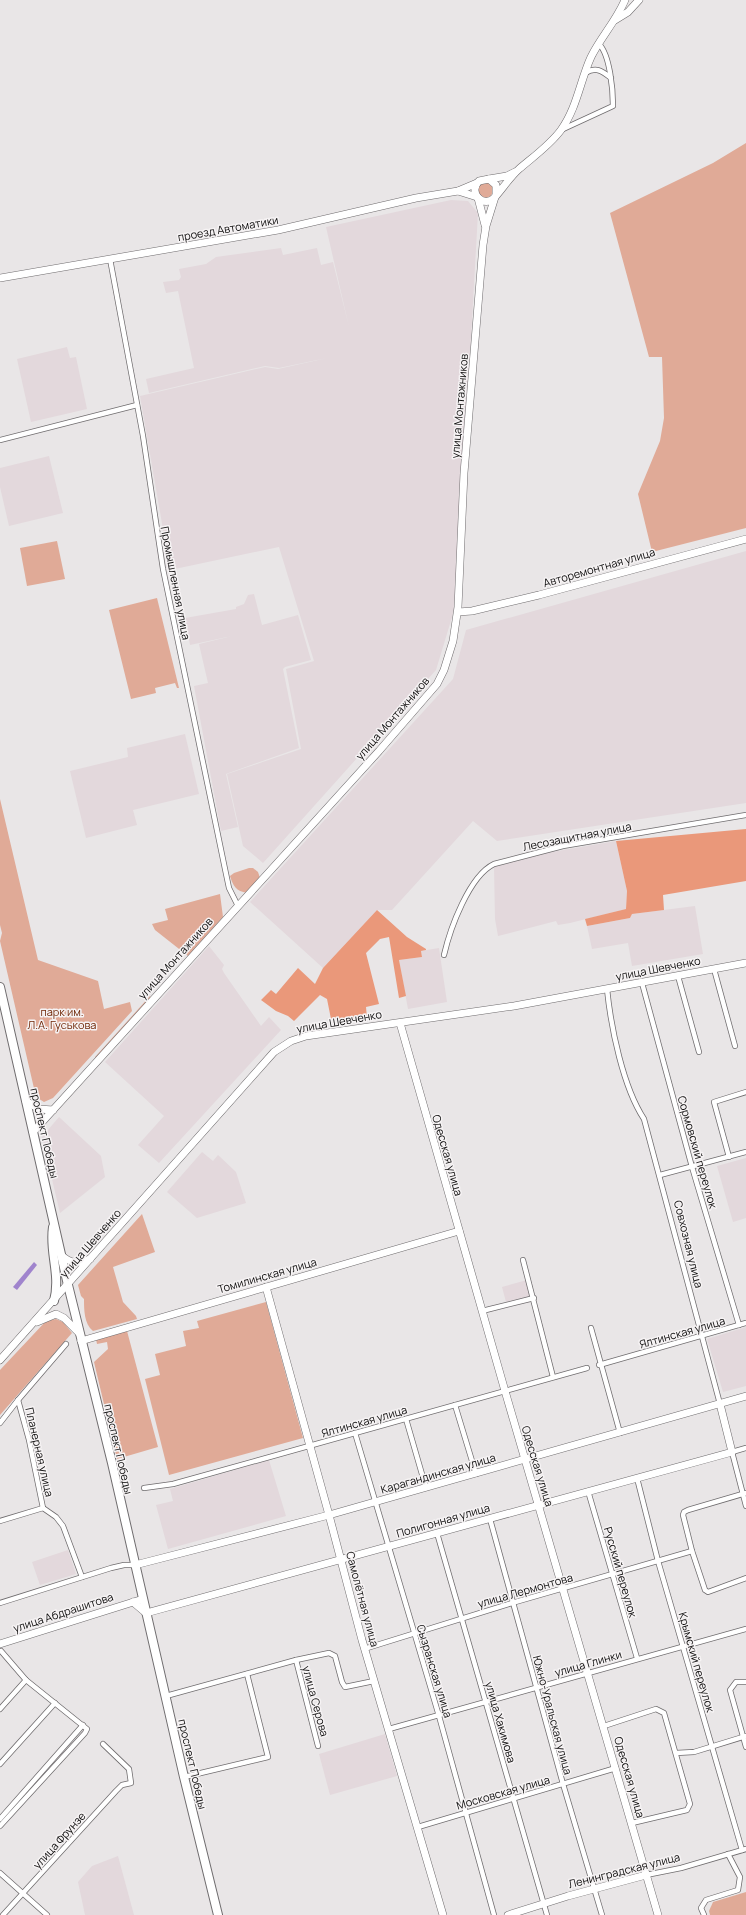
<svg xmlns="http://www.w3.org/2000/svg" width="746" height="1915" font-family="Manrope,sans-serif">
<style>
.built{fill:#e3d8dc}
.green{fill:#e0aa97}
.forest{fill:#ea987a}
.water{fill:#a084cd}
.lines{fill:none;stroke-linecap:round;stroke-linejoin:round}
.street-casing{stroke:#6f6c6e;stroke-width:6}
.secondary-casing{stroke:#6f6c6e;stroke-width:8}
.primary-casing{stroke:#6f6c6e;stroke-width:10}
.street{stroke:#fff;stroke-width:4.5}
.secondary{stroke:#fff;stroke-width:7}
.primary{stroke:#fff;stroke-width:8}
.labels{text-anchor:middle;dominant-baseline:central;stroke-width:3;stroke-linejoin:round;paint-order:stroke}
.street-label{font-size:11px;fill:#0e0d0d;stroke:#f6f3f4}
.park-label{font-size:11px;fill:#702707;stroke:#f6f3f4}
</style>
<rect width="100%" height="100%" fill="#e9e6e7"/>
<g class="built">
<path d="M 451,200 L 468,201 L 478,213 L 456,604 L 436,670 L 263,863 L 243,846 L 227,774 L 301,749 L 286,669 L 314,661 L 279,547 L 170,570 L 140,396 L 265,367 L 278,369 L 327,358 L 279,368 L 265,366 L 149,393 L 146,379 L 194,368 L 178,291 L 166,293 L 163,282 L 179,280 L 181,277 L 179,269 L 206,264 L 216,257 L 281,248 L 283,255 L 317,248 L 321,265 L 333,262 L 349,327 L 326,227 Z"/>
<path d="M 67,347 L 70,358 L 76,357 L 87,409 L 31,422 L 17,359 Z"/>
<path d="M 49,456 L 63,513 L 9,526 L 0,487 L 0,468 Z"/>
<path d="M 746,551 L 746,803 L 497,841 L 473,821 L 392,910 L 377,910 L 323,968 L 250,902 L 453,679 L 466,630 Z"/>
<path d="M 254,594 L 262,625 L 298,615 L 311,660 L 285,667 L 283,669 L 299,748 L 226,774 L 238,827 L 221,831 L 194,686 L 208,683 L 199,644 L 232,636 L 190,645 L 185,618 L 236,609 L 236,607 L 244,604 L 248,595 Z"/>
<path d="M 185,734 L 199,794 L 133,810 L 137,825 L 86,838 L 70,771 L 128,757 L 127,748 Z"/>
<path d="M 616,841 L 627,891 L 626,909 L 570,923 L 558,925 L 556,921 L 498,936 L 495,919 L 494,867 L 546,853 Z"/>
<path d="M 695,906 L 703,954 L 632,966 L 628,943 L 592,949 L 587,926 L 630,918 L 632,914 Z"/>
<path d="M 209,946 L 224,965 L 222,969 L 224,973 L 261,1026 L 269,1017 L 281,1030 L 159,1163 L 138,1145 L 164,1116 L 105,1062 Z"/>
<path d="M 439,948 L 447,1002 L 408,1009 L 399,960 L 422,957 L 421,951 Z"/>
<path d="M 59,1117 L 101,1156 L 105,1177 L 60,1213 L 42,1137 Z"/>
<path d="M 202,1152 L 213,1161 L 218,1155 L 236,1172 L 246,1203 L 197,1218 L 167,1192 Z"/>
<path d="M 746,1158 L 746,1218 L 733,1222 L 717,1166 Z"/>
<path d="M 527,1280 L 531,1296 L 506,1302 L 502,1287 Z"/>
<path d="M 746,1327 L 746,1386 L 723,1392 L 707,1339 Z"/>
<path d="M 269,1460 L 286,1516 L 168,1549 L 156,1505 L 173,1501 L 170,1489 Z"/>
<path d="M 68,1550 L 76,1574 L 40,1585 L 32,1562 Z"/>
<path d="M 385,1734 L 397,1776 L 330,1795 L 319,1754 Z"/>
<path d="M 118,1856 L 134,1915 L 85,1915 L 78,1882 L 92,1866 Z"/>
</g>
<g class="green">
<path d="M 746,143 L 746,528 L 652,552 L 638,494 L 660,441 L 664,418 L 662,357 L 649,357 L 610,213 L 713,163 Z"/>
<circle cx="485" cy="190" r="8"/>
<path d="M 57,541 L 65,579 L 27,586 L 20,548 Z"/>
<path d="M 157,598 L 179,688 L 177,688 L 175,683 L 155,688 L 156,693 L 131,699 L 109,610 Z"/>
<path d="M 0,799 L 38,960 L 98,981 L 104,1009 L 130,1002 L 132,1011 L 53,1098 L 44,1102 L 36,1097 L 0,941 L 2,933 L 0,925 Z"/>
<path d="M 249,868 L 253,868 L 258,872 L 260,878 L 247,893 C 236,891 233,886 230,876 L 234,873 Z"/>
<path d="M 220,894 L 223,917 L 188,956 L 155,930 L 152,924 L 168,920 L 165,909 Z"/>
<path d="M 150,996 L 151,998 L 96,1058 L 95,1057 Z"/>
<path d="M 142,1214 L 155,1252 L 113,1267 L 123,1302 L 136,1316 L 137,1319 L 93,1331 C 84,1324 84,1309 84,1299 L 81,1296 L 78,1285 Z"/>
<path d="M 266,1302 L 303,1438 L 169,1475 L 145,1379 L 160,1375 L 155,1354 L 186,1346 L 183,1331 L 199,1328 L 197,1321 Z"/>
<path d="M 56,1319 L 63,1322 L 72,1333 L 0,1415 L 0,1370 L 46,1321 Z"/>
<path d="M 127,1331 L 158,1447 L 117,1459 L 94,1362 L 108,1349 L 107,1342 L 97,1344 L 96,1339 Z"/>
<path d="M 746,1892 L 746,1915 L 710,1915 L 709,1911 L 713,1902 Z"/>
</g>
<g class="forest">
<path d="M 746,829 L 746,881 L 663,895 L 664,910 L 632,914 L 630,918 L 587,926 L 585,919 L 626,909 L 627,891 L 616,841 Z"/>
<path d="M 377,910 L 407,937 L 426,949 L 426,950 L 421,951 L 422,957 L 399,960 L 406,996 L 399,998 L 389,937 L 380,939 L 366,953 L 379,1004 L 366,1007 L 367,1018 L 332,1024 L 327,999 L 320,995 L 294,1021 L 288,1016 L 276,1011 L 261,1000 L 271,990 L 276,994 L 298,968 L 315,984 L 323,968 Z"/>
</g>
<path class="water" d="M 34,1262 L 37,1265 L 17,1290 L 13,1287 Z"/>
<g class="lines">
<g class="street-casing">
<g id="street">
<path d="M 585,73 C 596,67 601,70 611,78"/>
<path d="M 561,130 L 613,106 C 613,90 610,55 599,44"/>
<path d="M 110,259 L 143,436 L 163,569 L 225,869 L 229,888 L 238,906"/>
<path d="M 0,440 L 137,405"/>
<path d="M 444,955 C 450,929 469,876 494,864 L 563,846 L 746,815"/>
<path d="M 714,969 L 735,1046"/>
<path d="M 678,976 L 699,1052"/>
<path d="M 642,983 L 692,1167 L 739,1325"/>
<path d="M 607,989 C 611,1028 623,1087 644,1119 L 720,1404"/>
<path d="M 729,1157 L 714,1102 L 746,1092"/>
<path d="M 660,1175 L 746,1152"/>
<path d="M 523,1260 L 553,1377"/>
<path d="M 482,1311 L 534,1298"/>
<path d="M 591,1328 L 620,1433"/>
<path d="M 599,1365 L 746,1323"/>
<path d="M 18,1400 L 29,1440 L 43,1508 L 56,1517 L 63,1526 L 82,1577"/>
<path d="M 455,1405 L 476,1474"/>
<path d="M 406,1419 L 426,1488"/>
<path d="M 0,1423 L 18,1400 L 66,1344"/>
<path d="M 355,1433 L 439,1716 L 494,1915"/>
<path d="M 746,1448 L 732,1452 L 746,1506"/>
<path d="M 637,1478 L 658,1561 L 742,1850"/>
<path d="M 144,1488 L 173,1484 L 587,1368"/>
<path d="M 588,1491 L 637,1658"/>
<path d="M 746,1493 L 688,1510 L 684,1512 L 683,1515 L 692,1551 L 705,1590 L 708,1592 L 746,1578"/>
<path d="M 490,1519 L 563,1784 L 602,1915"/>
<path d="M 0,1521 L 43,1508"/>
<path d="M 437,1533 L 547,1915"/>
<path d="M 0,1603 L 111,1568 L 124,1565 L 135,1565"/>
<path d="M 364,1649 L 512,1603 L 692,1551"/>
<path d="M 296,1660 L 318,1746"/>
<path d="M 746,1682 L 736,1682 L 730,1690 L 746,1747"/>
<path d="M 166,1696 L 296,1660 L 329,1653 L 335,1656 L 342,1682 L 345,1687 L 374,1681"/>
<path d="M 0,1709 L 26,1680"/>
<path d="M 604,1726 L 656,1709 L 664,1713 L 690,1804 L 687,1810 L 632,1823"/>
<path d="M 389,1729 L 746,1629"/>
<path d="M 676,1753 L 694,1752 L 746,1736"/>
<path d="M 0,1764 L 55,1703"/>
<path d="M 184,1777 L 268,1757 L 247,1674"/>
<path d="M 0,1819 L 83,1725"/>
<path d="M 0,1826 L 85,1733 L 87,1729 L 26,1680 L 1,1651"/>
<path d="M 418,1827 L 616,1768"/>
<path d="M 0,1873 L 47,1915"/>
<path d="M 646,1875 L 681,1868 L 746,1849"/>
<path d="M 3,1915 L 116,1791 L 122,1785 L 131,1783 L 129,1769 L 103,1744"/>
<path d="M 704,1915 L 701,1908 L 706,1900 L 738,1890 L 740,1877 L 728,1854"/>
</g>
</g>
<g class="secondary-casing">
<g id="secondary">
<path d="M 615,20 L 628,12 L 639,0"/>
<path d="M 489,179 L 507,176 L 515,172"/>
<path d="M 458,191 L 477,197"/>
<path d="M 496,195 L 496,185 L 489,179 L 479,181 C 467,192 484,210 495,197 C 503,188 510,177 519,169 C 533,157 550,145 561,130 C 577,108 580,81 591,57 C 601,37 616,21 625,0"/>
<path d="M 478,198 L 485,225"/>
<path d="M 0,278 L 278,230 L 416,198 L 458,191 L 477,183"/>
<path d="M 458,612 L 472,611 L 539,595 L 746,539"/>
<path d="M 400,1023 L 505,1391 L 658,1915"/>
<path d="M 26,1101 L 39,1109 L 53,1110"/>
<path d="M 33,1132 L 379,751 L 437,684 L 444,670 L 453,641 L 458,607 L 464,473 L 483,245 L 486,226 L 495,197"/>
<path d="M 61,1255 C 71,1264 78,1264 90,1259"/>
<path d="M 266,1287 L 329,1515 L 362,1640 L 443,1915"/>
<path d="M 37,1322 L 56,1314 L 64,1318 L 79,1333"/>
<path d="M 81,1341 L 459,1231"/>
<path d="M 0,1360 L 274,1052 L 291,1041 L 306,1036 L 514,1006 L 746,963"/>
<path d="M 135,1565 L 329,1515 L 746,1396"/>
<path d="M 133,1602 L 146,1613 L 732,1452 L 720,1404"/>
<path d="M 0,1644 L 143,1599"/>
<path d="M 508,1915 L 568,1896 L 646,1875"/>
</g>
</g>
<g class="primary-casing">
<g id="primary">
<path d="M 0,987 L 68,1285 L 112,1463 L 184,1777 L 218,1915"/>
<path d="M 53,1227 C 49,1253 61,1274 54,1301"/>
</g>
</g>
<use href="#street" class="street"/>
<use href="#secondary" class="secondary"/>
<use href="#primary" class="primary"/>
</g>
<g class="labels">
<g class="street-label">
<text transform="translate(228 228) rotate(-10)">проезд Автоматики</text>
<text transform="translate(459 406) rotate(-85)">улица Монтажников</text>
<text transform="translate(599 567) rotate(-16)">Авторемонтная улица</text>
<text transform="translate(176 583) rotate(79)">Промышленная улица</text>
<text transform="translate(392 718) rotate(-49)">улица Монтажников</text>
<text transform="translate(577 836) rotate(-11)">Лесозащитная улица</text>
<text transform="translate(175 958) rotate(-48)">улица Монтажников</text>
<text transform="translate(658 968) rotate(-11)">улица Шевченко</text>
<text transform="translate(339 1021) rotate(-10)">улица Шевченко</text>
<text transform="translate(45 1133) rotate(77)">проспект Победы</text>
<text transform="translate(698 1152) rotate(74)">Сормовский переулок</text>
<text transform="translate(448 1155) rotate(74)">Одесская улица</text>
<text transform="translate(90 1243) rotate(-49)">улица Шевченко</text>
<text transform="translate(689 1244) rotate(76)">Совхозная улица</text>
<text transform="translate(267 1275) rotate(-16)">Томилинская улица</text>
<text transform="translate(682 1332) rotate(-16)">Ялтинская улица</text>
<text transform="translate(364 1421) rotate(-16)">Ялтинская улица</text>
<text transform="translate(119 1449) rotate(77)">проспект Победы</text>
<text transform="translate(40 1452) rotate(77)">Планерная улица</text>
<text transform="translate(538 1466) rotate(73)">Одесская улица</text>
<text transform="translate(438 1473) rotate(-16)">Карагандинская улица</text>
<text transform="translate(443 1520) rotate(-16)">Полигонная улица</text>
<text transform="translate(621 1572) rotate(74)">Русский переулок</text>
<text transform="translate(525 1590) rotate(-16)">улица Лермонтова</text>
<text transform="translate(363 1599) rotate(75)">Самолётная улица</text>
<text transform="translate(63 1612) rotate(-18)">улица Абдрашитова</text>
<text transform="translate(697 1662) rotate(74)">Крымский переулок</text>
<text transform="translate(588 1663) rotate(-16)">улица Глинки</text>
<text transform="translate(435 1671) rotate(73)">Сызранская улица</text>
<text transform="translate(316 1701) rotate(75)">улица Серова</text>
<text transform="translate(553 1715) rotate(75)">Южно-Уральская улица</text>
<text transform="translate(501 1722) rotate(74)">улица Хакимова</text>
<text transform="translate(193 1764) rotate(77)">проспект Победы</text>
<text transform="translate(630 1777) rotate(74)">Одесская улица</text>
<text transform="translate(503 1792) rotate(-16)">Московская улица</text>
<text transform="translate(59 1840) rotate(-48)">улица Фрунзе</text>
<text transform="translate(624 1870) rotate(-14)">Ленинградская улица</text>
</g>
<g class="park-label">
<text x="62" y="1011">парк им.<tspan x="62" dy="13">Л.А. Гуськова</tspan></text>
</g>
</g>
</svg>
